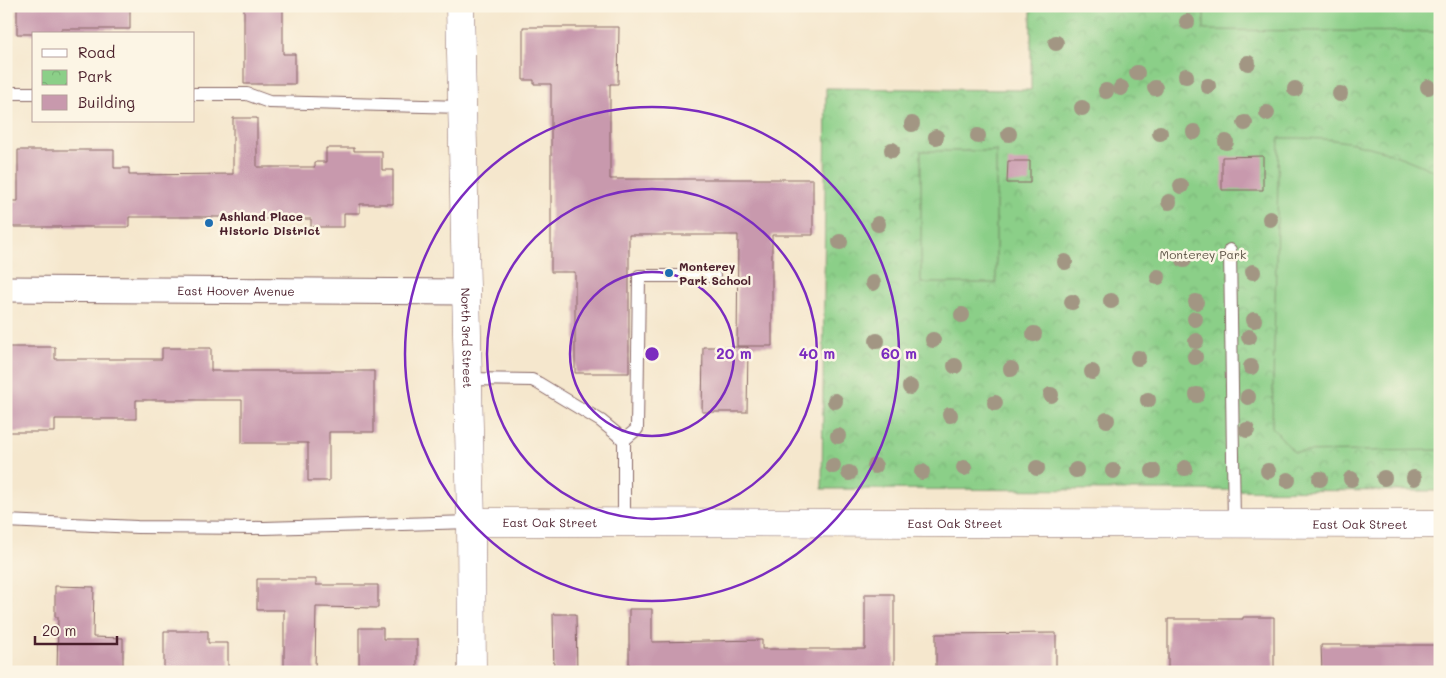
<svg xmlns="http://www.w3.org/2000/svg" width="1446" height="678" font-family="Mali,sans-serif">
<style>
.park{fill:url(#park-crowns);stroke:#6a775a}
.pitch{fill:#8bcf88;stroke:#6a775a}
.building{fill:#c899ad}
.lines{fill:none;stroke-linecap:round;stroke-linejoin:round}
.service-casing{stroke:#866564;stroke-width:14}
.minor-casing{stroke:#866564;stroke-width:27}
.tertiary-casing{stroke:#866564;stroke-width:29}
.service{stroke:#fff;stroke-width:12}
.minor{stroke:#fff;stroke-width:25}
.tertiary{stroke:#fff;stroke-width:28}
.tree{fill:#a29683}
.ring{fill:none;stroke:#7b2cbf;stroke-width:2.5}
.poi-dot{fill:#1f6fb2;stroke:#fcf5e5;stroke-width:2}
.labels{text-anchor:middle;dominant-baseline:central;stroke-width:5;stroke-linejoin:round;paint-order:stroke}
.poi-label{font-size:12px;font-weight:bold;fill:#4a1f2b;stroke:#fcf5e5;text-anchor:start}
.park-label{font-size:12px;fill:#5e5447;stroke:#fcf5e5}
.street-label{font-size:12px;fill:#4a1f2b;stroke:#fcf5e5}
.centre{fill:#7b2cbf;stroke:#fcf5e5;stroke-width:2.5}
.ring-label{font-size:15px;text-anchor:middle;font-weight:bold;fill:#7b2cbf;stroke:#fcf5e5;stroke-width:5;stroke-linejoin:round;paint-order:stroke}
</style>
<defs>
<pattern id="park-crowns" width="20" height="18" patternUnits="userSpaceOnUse" patternTransform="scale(1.25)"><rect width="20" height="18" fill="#8bcf88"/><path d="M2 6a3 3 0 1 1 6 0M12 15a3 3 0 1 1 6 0" fill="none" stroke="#79b176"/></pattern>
</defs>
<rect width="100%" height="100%" fill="#fcf5e5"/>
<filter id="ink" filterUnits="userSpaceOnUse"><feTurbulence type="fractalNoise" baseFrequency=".02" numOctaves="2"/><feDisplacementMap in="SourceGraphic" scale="10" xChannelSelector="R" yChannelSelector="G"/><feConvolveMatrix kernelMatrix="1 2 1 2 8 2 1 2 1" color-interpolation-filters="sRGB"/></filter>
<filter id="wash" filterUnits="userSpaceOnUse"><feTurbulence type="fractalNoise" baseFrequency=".0096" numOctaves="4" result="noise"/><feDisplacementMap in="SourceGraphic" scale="20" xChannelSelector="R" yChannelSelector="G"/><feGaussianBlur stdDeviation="1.12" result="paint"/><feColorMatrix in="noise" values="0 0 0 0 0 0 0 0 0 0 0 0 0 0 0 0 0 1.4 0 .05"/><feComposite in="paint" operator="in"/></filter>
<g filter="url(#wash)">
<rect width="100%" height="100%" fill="#f5e7cd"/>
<path class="park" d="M 1031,6 L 1440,6 L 1440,491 L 822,489 L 826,88 L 1031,90 Z"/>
<g class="pitch">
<path d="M 1204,6 L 1440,6 L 1440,32 L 1204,30 Z"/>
<path d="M 1279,138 C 1300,138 1321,138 1341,141 C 1375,146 1409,159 1440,174 L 1440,450 L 1294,452 L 1272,427 Z"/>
<rect x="921" y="151" width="75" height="132"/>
</g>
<g id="blocks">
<g class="building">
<path d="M 17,6 L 130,6 L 130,29 L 61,29 L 61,34 L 17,34 Z"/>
<path d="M 244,6 L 283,6 L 283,54 L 295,54 L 295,84 L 244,84 Z"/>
<path d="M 523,27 L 619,27 L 618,84 L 610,84 L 610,179 L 813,179 L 813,235 L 772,235 L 772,346 L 737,346 L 738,235 L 629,235 L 629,373 L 575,373 L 575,272 L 551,272 L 551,84 L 534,84 L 534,80 L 523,80 Z"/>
<path d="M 233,118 L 257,118 L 257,167 L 315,167 L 315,162 L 326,162 L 326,148 L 354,148 L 354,151 L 382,151 L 382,170 L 393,170 L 393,204 L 360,204 L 360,213 L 344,213 L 344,227 L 311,227 L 311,219 L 233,219 L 233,217 L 129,217 L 129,227 L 6,227 L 6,201 L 18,201 L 18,150 L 114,150 L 114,168 L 129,168 L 129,175 L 233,174 Z"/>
<path d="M 1263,156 L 1263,190 L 1222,190 L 1222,157 Z"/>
<path d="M 1008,161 L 1030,161 L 1030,183 L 1007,183 Z"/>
<path d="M 8,347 L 55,347 L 55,359 L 162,359 L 162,348 L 211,348 L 211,371 L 374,371 L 374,432 L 329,432 L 329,481 L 308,481 L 308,443 L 242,443 L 242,400 L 136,400 L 136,419 L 55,419 L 55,432 L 8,432 Z"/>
<path d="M 703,347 L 748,347 L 747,412 L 702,412 Z"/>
<path d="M 257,579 L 316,579 L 316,585 L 378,585 L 378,608 L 316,607 L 315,672 L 284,672 L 284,610 L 257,610 Z"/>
<path d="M 55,586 L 94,587 L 93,637 L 123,638 L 123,672 L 57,672 L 58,617 L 55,617 Z"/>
<path d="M 865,594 L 894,594 L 894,672 L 629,672 L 629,609 L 652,609 L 652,642 L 762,640 L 762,649 L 865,649 Z"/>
<path d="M 553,614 L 576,614 L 577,672 L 554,672 Z"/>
<path d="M 1243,617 L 1274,617 L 1274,672 L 1168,672 L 1168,619 L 1243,619 Z"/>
<path d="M 359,628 L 383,628 L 383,639 L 417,639 L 417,672 L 359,672 Z"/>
<path d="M 164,631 L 208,631 L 208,643 L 228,643 L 228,672 L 164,672 Z"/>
<path d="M 1056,633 L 1056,672 L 936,672 L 936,634 Z"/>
<path d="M 1321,645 L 1440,645 L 1440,672 L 1322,672 Z"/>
</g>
</g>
</g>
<g filter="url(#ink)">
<use href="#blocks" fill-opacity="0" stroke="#866564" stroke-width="1"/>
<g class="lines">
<g class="service-casing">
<g id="service">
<path d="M 6,93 L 34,93"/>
<path d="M 194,94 L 247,94 L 269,102 L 462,107"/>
<path d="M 1230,250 L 1234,524"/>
<path d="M 468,379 L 532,380 L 538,383 L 601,421 L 624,440 L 624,523"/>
<path d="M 624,440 L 637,429 L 639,276 L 714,276"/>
<path d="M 6,521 L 137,527 L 264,528 L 471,522"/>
</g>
</g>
<g class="minor-casing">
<g id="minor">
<path id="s1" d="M 6,289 L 465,292"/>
</g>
</g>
<g class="tertiary-casing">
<g id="tertiary">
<path id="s2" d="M 460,6 L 471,522 L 472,672"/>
<path id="s3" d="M 471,522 L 1440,524"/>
</g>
</g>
<use href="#service" class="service"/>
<use href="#minor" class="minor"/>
<use href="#tertiary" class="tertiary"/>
</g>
<g class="tree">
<circle cx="1187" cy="22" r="8"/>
<circle cx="1056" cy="43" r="8"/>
<circle cx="1248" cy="63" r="8"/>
<circle cx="1137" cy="73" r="8"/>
<circle cx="1186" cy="76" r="8"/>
<circle cx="1208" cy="86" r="8"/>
<circle cx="1428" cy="87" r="8"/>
<circle cx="1121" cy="88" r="8"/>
<circle cx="1155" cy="88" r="8"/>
<circle cx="1295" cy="89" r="8"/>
<circle cx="1106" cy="91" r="8"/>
<circle cx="1340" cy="94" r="8"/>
<circle cx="1082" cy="108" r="8"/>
<circle cx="1267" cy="113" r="8"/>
<circle cx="1245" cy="123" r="8"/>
<circle cx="912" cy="124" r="8"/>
<circle cx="1194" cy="132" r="8"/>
<circle cx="1160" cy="133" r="8"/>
<circle cx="1009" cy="134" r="8"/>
<circle cx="978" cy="136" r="8"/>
<circle cx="936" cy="137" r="8"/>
<circle cx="1226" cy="142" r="8"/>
<circle cx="892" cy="150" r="8"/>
<circle cx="1181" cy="186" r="8"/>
<circle cx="1169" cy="202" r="8"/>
<circle cx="1270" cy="219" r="8"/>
<circle cx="878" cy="224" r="8"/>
<circle cx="840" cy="242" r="8"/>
<circle cx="1184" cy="260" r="8"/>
<circle cx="1065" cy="262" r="8"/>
<circle cx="1253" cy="272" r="8"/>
<circle cx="1158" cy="277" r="8"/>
<circle cx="873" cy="283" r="8"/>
<circle cx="1111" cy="301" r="8"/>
<circle cx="1072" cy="302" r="8"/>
<circle cx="1196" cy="302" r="8"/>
<circle cx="962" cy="315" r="8"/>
<circle cx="1195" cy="319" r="8"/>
<circle cx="1254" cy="320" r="8"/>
<circle cx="1034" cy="334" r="8"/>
<circle cx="1249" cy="337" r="8"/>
<circle cx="933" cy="340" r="8"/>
<circle cx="877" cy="341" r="8"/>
<circle cx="1196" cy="341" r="8"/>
<circle cx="1195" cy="357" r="8"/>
<circle cx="1138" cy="358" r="8"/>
<circle cx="955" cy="366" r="8"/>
<circle cx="1251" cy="367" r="8"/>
<circle cx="1011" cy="369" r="8"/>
<circle cx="1092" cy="372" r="8"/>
<circle cx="910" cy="387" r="8"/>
<circle cx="1051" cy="395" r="8"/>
<circle cx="1197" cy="395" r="8"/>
<circle cx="1248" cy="397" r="8"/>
<circle cx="1148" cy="400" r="8"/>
<circle cx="835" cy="401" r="8"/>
<circle cx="995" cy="403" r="8"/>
<circle cx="950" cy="415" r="8"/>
<circle cx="1107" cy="420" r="8"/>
<circle cx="1247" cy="430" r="8"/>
<circle cx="838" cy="436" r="8"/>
<circle cx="833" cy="466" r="8"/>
<circle cx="875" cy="466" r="8"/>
<circle cx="964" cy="468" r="8"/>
<circle cx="1037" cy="468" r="8"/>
<circle cx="1185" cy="468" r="8"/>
<circle cx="1076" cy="470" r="8"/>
<circle cx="1113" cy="471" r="8"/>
<circle cx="1153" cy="471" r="8"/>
<circle cx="1268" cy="471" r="8"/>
<circle cx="922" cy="472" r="8"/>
<circle cx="849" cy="473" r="8"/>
<circle cx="1384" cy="478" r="8"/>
<circle cx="1414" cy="478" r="8"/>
<circle cx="1320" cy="479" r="8"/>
<circle cx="1351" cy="479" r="8"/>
<circle cx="1288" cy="480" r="8"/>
</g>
</g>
<g class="ring">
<circle cx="652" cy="354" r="82"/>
<circle cx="652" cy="354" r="165"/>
<circle cx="652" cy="354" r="247"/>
</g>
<g class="poi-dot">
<circle cx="209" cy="223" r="5"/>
<circle cx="669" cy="273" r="5"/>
</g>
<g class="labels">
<g class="poi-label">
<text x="219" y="216">Ashland Place<tspan x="219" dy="14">Historic District</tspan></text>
<text x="679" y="266">Monterey<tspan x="679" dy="14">Park School</tspan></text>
</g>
<g class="park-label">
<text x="1203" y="254">Monterey Park</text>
</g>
<g class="street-label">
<text stroke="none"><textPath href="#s1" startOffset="230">East Hoover Avenue</textPath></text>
<text stroke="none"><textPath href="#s2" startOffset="332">North 3rd Street</textPath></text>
<text stroke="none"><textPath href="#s3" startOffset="79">East Oak Street</textPath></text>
<text stroke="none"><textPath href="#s3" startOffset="484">East Oak Street</textPath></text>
<text stroke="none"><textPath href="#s3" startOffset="889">East Oak Street</textPath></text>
</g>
</g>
<circle cx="652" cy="354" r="8" class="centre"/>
<g class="ring-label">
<text x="734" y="359">20 m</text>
<text x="817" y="359">40 m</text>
<text x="899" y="359">60 m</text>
</g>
<rect width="1446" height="678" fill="none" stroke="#fcf5e5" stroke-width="25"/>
<rect x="32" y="32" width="162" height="90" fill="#fcf5e5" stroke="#b59f9b"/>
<rect x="42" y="49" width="25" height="8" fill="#ffffff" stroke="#b59f9b"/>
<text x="78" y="58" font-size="15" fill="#4a1f2b">Road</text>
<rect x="42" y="70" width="25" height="15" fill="url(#park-crowns)" stroke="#b59f9b"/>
<text x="78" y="82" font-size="15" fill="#4a1f2b">Park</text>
<rect x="42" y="95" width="25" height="15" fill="#c899ad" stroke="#b59f9b"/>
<text x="78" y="108" font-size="15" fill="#4a1f2b">Building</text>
<path d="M35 636v8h82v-8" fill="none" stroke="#4a1f2b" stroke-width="2.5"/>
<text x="42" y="636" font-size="15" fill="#4a1f2b" stroke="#fcf5e5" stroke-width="4" paint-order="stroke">20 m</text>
</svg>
